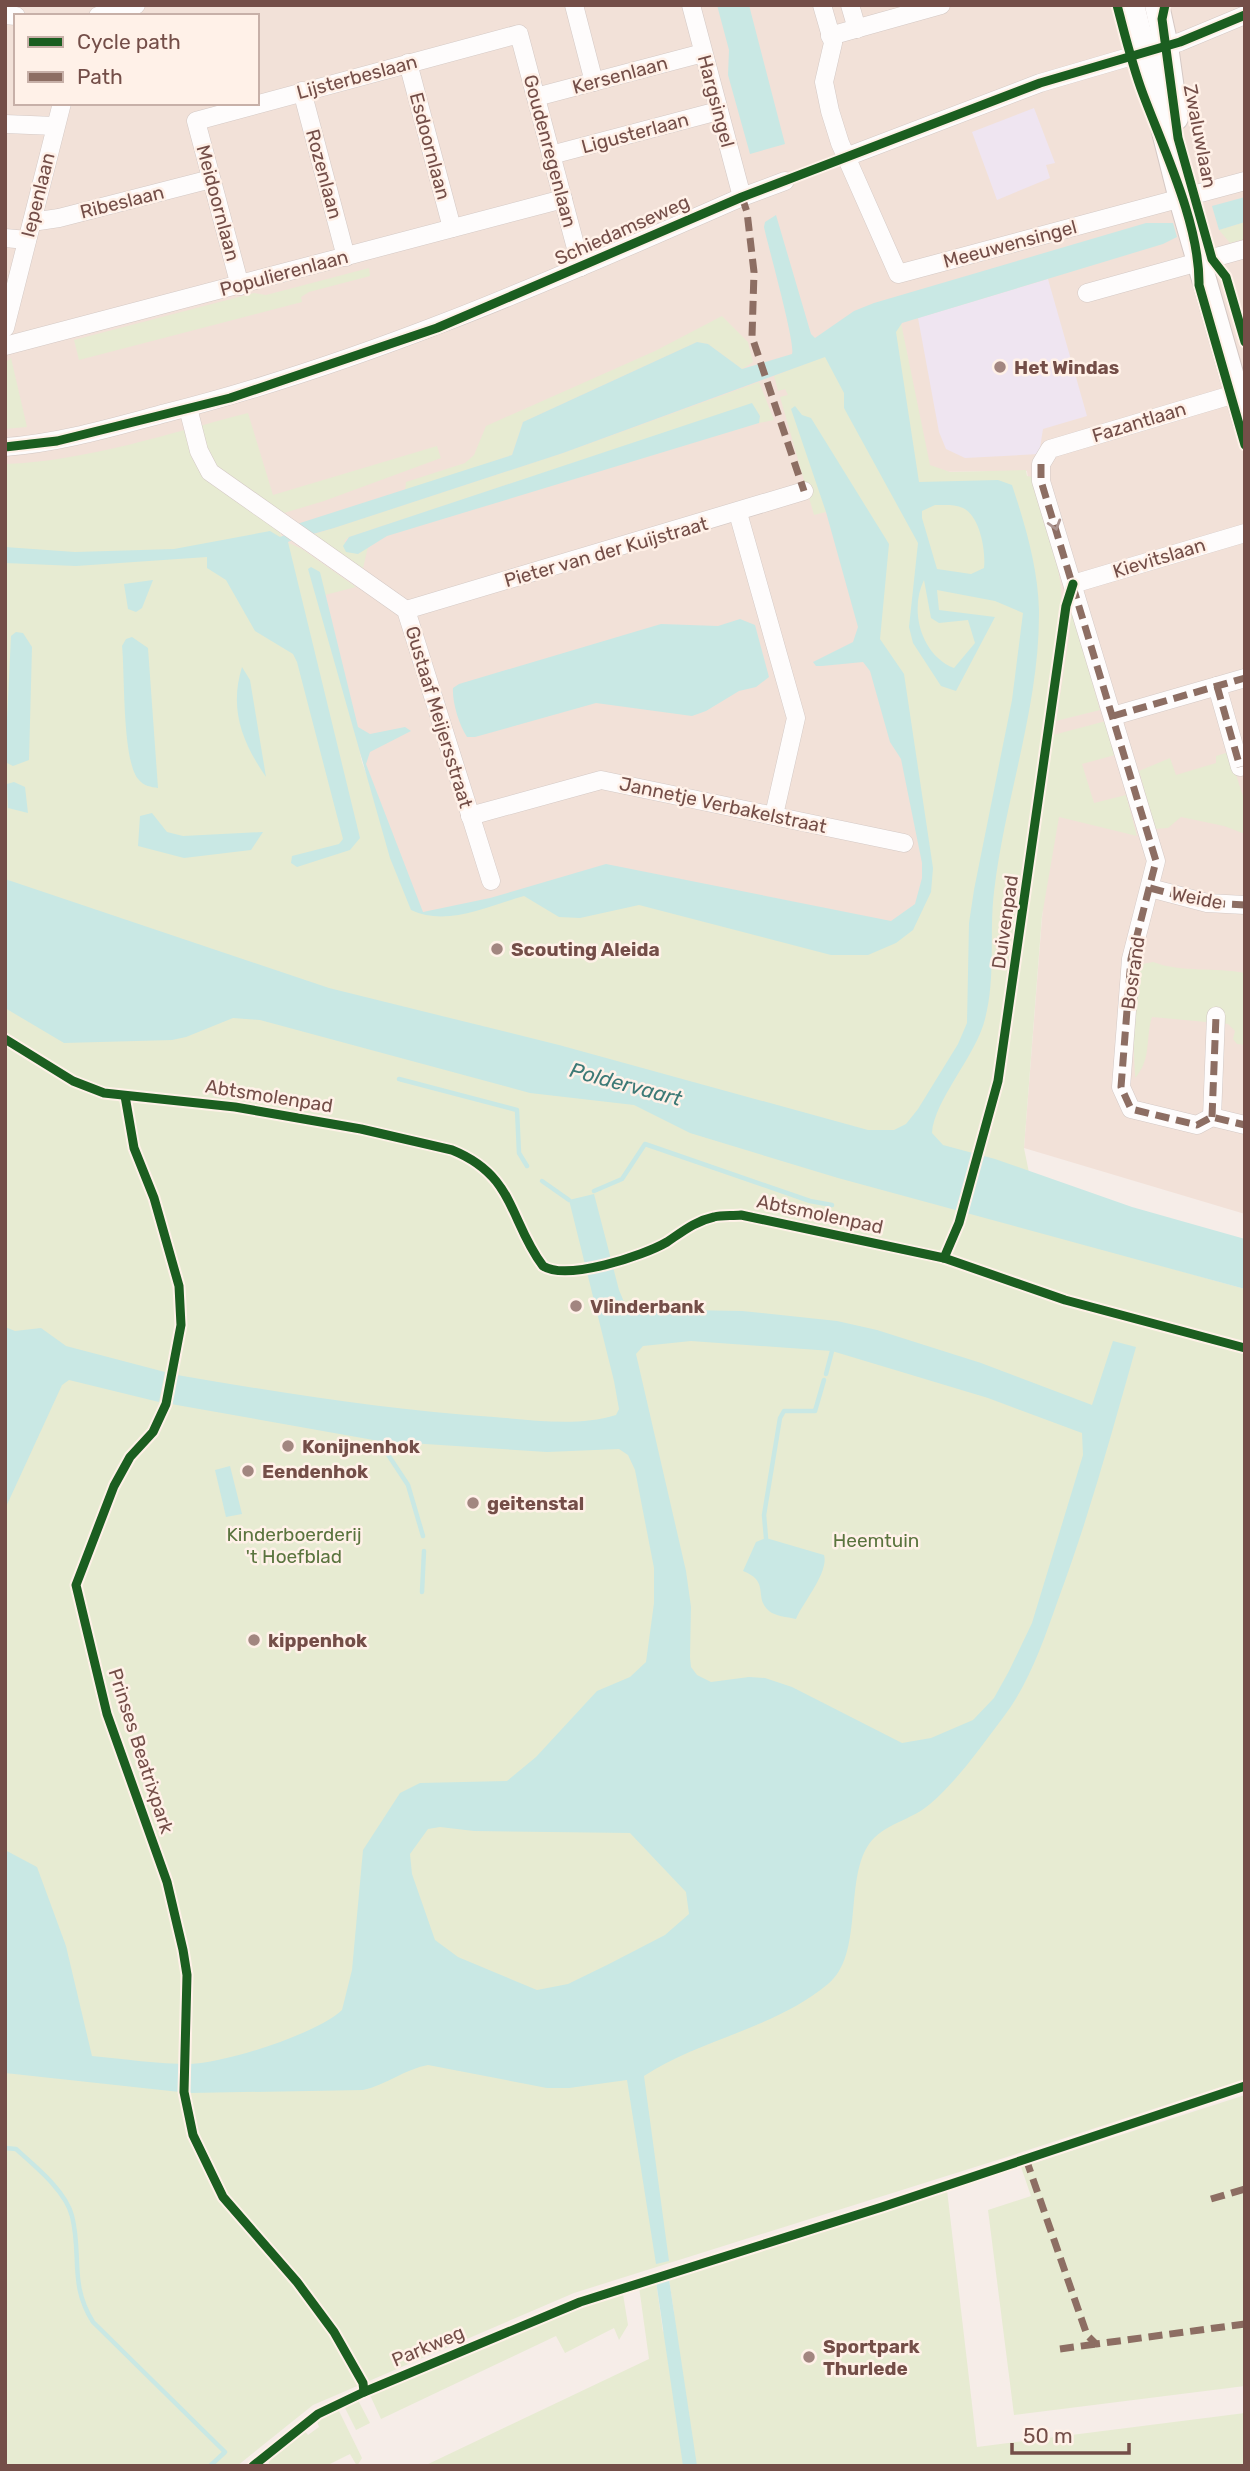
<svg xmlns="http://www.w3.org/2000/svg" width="1250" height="2471" font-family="Rubik,sans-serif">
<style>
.residential{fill:#f2e1d8;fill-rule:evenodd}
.education{fill:#efe5f1}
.green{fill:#e7ebd2}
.water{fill:#c9e8e4;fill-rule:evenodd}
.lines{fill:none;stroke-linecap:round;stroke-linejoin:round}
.stream{stroke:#c9e8e4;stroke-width:4.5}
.minor-casing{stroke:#d4c9c5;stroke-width:19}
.secondary-casing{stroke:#d5c8c4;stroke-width:26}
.minor{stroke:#fefcfc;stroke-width:18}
.secondary{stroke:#fefcfc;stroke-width:24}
.quiet{stroke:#8d6e63;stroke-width:7;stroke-dasharray:14 7;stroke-linecap:butt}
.cycleway-casing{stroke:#fff1e8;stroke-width:13}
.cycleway{stroke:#1b5e20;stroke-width:9}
.oneway{stroke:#ab9490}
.poi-dot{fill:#a28680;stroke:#fff1e8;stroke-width:2.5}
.labels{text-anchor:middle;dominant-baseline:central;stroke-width:5;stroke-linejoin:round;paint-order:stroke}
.street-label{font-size:19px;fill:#744e48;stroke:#fff1e8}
.poi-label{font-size:19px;font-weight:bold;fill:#744e48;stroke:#fff1e8;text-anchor:start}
.park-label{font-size:19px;fill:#5a743e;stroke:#fff1e8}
.water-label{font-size:21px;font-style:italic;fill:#3c7976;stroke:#fff1e8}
</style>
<rect width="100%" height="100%" fill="#f6ede8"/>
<path class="residential" d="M 5,5 L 1245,5 L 1245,1214 L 1024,1148 L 1050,816 L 1047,640 L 1027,471 L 929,472 L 866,614 L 924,850 L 925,890 L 908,927 L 424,914 L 416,908 L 271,507 L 5,471 ZM 16,16 L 257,16 L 257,103 L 16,103 Z"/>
<g class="education">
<path d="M 1034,108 L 1055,163 L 1046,165 L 1050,178 L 997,200 L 972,132 Z"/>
<path d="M 1048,279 L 1087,416 L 1043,429 L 1039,454 L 965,458 L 946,449 L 939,432 L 918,318 Z"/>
</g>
<g class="green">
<path d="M 1245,222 L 1245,239 L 1230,243 L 1219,230 Z"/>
<path d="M 369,268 L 370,276 L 309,292 L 301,297 L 302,302 L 79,360 L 74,340 L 254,293 L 266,295 Z"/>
<path d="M 722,316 L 748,342 L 753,362 L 742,369 L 708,344 L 697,342 L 523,422 L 512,455 L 405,491 L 406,482 L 465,463 L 474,455 L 486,426 L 655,351 Z"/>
<path d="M 901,323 L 930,465 L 950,472 L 1026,470 L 1027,476 L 1032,477 L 1057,561 L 1061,588 L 1062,624 L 1048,709 L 1049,748 L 1053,735 L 1106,721 L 1115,755 L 1082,764 L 1094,803 L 1126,795 L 1137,836 L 1059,817 L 1042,916 L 1024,1148 L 1041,1232 L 1245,1289 L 1245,2079 L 1007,2157 L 574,2293 L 313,2405 L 237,2466 L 5,2466 L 5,464 C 88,461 169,433 248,413 L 273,495 L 437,446 L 441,458 L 324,501 L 274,516 L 292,566 L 287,542 L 302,549 L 356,587 L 325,595 L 320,572 L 362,762 L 416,908 L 424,914 L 439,913 L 611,867 L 903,926 L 925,890 L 924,850 L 900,732 L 805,445 L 826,512 L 814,515 L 780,397 L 788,395 L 785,389 L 778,391 L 774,376 L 898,328 Z"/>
<path d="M 11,358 L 27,427 L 5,429 L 5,363 Z"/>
<path d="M 759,382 L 774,420 L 759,423 L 760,416 L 752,404 L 349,537 L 344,541 L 358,554 L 368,547 L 362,572 L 309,536 L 563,453 Z"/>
<path d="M 1070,603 L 1100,710 L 1056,721 L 1070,632 Z"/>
<path d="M 1229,752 L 1245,803 L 1245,834 L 1224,826 L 1181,817 L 1168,828 L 1155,829 L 1139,771 L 1170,758 L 1176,775 L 1216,763 L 1216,756 Z"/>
<path d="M 1153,962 C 1182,973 1215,967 1245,973 L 1245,1045 L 1237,1044 L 1233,1039 L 1235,1031 L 1228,1024 L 1152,1017 C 1145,1039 1152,1059 1135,1078 L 1133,1031 L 1138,965 Z"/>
<path d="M 1245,2095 L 1245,2386 L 1014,2415 L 988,2210 L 1031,2196 L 1021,2167 Z"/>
<path d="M 947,2190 L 977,2447 L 1245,2413 L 1245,2466 L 424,2466 L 649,2359 L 639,2287 L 656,2281 L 663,2332 L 674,2313 L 669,2279 Z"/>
<path d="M 623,2294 L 628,2325 L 619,2340 L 614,2328 L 565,2353 L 556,2336 L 381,2419 L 370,2395 L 566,2312 Z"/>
<path d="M 358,2400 L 370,2423 L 356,2430 L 344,2406 Z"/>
<path d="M 338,2409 L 362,2458 L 357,2466 L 350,2454 L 326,2466 L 270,2466 L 267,2458 L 303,2429 L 308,2435 L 319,2427 L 316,2419 Z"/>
</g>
<g class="water">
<path d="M 717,5 L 749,5 L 785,144 L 750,154 L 728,75 L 729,50 Z"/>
<path d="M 1245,197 L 1245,222 L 1219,230 L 1212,206 Z"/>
<path d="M 776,215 L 811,334 L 815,338 L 854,311 L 874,303 L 1146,223 L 1173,223 L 1177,237 L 1163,244 L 902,323 L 896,332 L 919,482 L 998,480 L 1012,485 C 1025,524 1038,568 1039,610 C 1040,706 1005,797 994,892 C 989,934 996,978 985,1019 C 976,1056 934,1100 932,1133 L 943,1145 L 995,1159 L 1132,1207 L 1245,1239 L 1245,1289 L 838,1178 L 690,1133 L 634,1105 L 530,1093 L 260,1020 L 233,1018 L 186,1037 L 172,1040 L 64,1043 L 5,1008 L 5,879 L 329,988 L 559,1045 L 868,1130 L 894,1130 L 906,1124 L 918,1109 L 958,1044 L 967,1023 L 969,923 L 974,890 L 1012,700 L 1023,613 L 995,601 L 937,590 L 939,610 L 995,617 L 956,691 L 941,686 L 913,643 L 909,627 L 918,543 L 844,408 L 844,393 L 825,357 L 563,453 L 334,528 L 313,534 L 309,532 L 288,542 L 360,838 L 350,850 L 297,867 L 291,863 L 292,856 L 339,844 L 343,839 L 297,662 L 293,654 L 255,631 L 226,580 L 207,568 L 207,557 L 76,566 L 5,563 L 5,547 L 75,552 L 174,549 L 270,531 L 280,537 L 302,528 L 297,524 L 512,455 L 523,422 L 697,342 L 708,344 L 742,369 L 792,354 C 796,345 768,246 764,227 L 765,222 ZM 935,505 C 944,505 955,504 963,508 C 980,516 986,551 984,568 L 971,574 L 937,569 L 922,518 L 922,511 ZM 924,580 L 931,618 L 939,623 L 968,620 L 975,643 L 954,668 C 921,655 909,610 924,580 Z"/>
<path d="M 752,403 L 760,416 L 759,423 L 387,536 L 358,554 L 346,552 L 343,546 L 349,537 Z"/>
<path d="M 795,406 L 802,415 L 811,418 L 889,544 L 880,639 L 904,674 L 933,868 L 931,892 L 913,930 L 896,943 L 868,955 L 831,955 L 639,905 L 580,918 L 559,917 L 524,896 C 488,906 447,927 411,910 L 390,858 L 308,569 L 311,567 L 320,572 L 358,727 L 370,734 L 405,727 L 411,731 L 370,752 L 366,764 L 423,912 L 490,898 L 606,864 L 891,921 L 915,904 L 922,878 L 922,863 L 901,759 L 890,742 L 870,671 L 863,662 L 822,666 L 816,666 L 813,662 L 853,642 L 858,627 L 826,512 L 791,409 Z"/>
<path d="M 153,580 L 142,608 L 136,612 L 128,609 L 124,584 Z"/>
<path d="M 740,619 L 755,625 L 769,677 L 756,687 L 739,691 L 706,711 L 692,716 L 596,703 L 475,737 L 467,737 C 459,725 452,702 453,688 L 459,684 L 661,624 L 718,626 Z"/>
<path d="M 16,632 L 23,633 L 32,647 L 29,760 L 13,766 L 5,762 L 11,636 Z"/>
<path d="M 132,637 L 148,648 L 158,788 C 151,787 144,786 139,780 C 122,763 125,673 122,646 L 126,639 Z"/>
<path d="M 242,667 L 250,680 L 266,777 C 242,742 229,709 242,667 Z"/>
<path d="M 14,782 L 25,787 L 28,813 L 8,808 L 7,784 Z"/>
<path d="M 152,813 L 167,832 L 183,836 L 263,832 L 251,850 L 184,858 L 138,846 L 140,816 Z"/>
<path d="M 594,1194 L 619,1290 L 624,1302 L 633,1309 L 742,1311 L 837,1321 L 877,1330 L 981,1363 L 1092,1405 L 1113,1341 L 1136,1347 C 1112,1432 1089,1517 1058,1600 C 1043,1642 1029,1684 1002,1719 C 980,1748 958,1780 930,1804 C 912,1820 883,1824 869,1844 C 844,1880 864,1955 828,1984 C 774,2029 700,2039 644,2076 L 669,2261 L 656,2264 L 627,2080 L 569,2088 L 547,2088 L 428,2065 C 405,2069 386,2085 363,2090 L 189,2093 L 5,2073 L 5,1850 L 37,1867 L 66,1946 L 92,2056 C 124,2059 158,2064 190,2064 C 225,2063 317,2034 342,2010 L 352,1970 L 363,1850 L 400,1793 L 420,1783 L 507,1781 L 536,1757 L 597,1691 L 630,1677 L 646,1662 L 654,1603 L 654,1568 L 635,1470 L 628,1455 L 619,1449 L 547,1452 L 379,1441 L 171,1404 L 177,1375 C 282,1393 388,1410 494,1417 C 534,1420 577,1427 616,1415 L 619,1409 L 614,1381 L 569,1200 ZM 691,1341 L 832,1351 L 988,1398 L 1082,1433 L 1083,1455 L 1032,1623 L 1009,1671 L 994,1698 L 973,1720 L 931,1738 L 902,1743 L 792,1687 L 765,1678 L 749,1677 L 711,1682 L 697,1675 L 691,1667 L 690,1657 L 691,1607 L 686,1571 L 636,1354 L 643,1346 ZM 440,1827 L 474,1831 L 630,1833 L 686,1892 L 689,1914 L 665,1935 L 609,1964 L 568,1984 L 537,1990 L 458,1957 L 435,1940 L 412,1874 L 410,1854 L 428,1829 Z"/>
<path d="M 5,1327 L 15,1331 L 41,1328 L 66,1346 L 165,1372 L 159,1402 L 69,1380 L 62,1385 L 5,1509 Z"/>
<path d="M 230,1466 L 242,1514 L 226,1517 L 215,1470 Z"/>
<path d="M 766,1538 L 824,1555 C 829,1572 804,1601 796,1619 C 787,1617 775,1616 769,1611 C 753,1597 771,1582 743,1571 L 756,1542 Z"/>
<path d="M 669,2279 L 697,2466 L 683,2466 L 656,2281 Z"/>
</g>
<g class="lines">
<g class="stream">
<path d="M 399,1079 L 517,1110 L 519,1153 L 527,1166"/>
<path d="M 542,1181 L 569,1200"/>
<path d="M 594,1191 L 622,1179 L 645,1144 L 810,1201 L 832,1205"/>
<path d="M 826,1374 L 832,1351"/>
<path d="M 379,1441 L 408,1485 L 423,1536"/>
<path d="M 766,1538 L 764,1515 L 780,1418 L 784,1411 L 815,1411 L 824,1380"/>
<path d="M 422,1592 L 424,1551"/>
<path d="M 5,2148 L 16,2149 C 35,2166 66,2191 72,2216 C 82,2256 69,2284 93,2322 L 225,2452 L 210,2466"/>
</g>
<g class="minor-casing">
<g id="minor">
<path d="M 574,5 L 594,82"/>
<path d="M 691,5 L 742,197"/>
<path d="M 822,5 L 833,43 L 824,82 L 830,111 L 840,143 L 898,274 L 1245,181"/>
<path d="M 850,5 L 857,29"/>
<path d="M 5,15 L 16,16"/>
<path d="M 98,16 L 136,5"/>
<path d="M 830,36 L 941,5"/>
<path d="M 408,63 L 452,228"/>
<path d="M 302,91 L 346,257"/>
<path d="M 536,97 L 703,53"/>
<path d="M 5,124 L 55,126"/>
<path d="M 551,155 L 718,111"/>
<path d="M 846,157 L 1040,83 L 1180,42 L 1245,15"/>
<path d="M 32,222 L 59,218 L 211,179"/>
<path d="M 5,238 L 27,240"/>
<path d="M 240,286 L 196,121 L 519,34 L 581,267"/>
<path d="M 1087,293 L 1245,249"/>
<path d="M 5,328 L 62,103"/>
<path d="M 5,346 L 563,199"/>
<path d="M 1245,391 L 1050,449 L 1041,464 L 1041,481 L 1156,861 L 1131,959 L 1121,1087 L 1131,1109 L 1197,1125 L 1212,1117 L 1245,1125"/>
<path d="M 188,408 L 199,451 L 210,472 L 406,610 L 491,881"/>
<path d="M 5,447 C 60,443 113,427 166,413 C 368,362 552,280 742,197 L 785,181"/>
<path d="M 738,513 L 796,718 L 774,815"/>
<path d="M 1073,584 L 1245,533"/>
<path d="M 406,610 L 804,491"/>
<path d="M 1217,686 L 1240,767"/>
<path d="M 1113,716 L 1245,678"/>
<path d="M 470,816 L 601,780 L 904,843"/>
<path d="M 1150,888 L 1207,903 L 1245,905"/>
<path d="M 1212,1117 L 1216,1016"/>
</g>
</g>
<g class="secondary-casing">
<g id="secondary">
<path d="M 1132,5 L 1181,199 L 1245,422"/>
<path d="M 1157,5 L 1166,46 L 1176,118"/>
</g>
</g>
<use href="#minor" class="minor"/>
<use href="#secondary" class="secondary"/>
<g class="quiet">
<path d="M 742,197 L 747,212 L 754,272 L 752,337 L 804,491"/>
<path d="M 1041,464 L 1041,481 L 1156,861 L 1131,959 L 1121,1087 L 1131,1109 L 1197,1125 L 1212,1117 L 1245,1125"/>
<path d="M 1217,686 L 1240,767"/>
<path d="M 1113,716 L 1245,678"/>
<path d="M 1150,888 L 1207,903 L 1245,905"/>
<path d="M 1212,1117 L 1216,1016"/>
<path d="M 1026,2159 L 1087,2335 L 1096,2344 L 1245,2324"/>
<path d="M 1211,2199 L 1245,2189"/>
<path d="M 1060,2349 L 1096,2344"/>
</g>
<g class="cycleway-casing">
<g id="cycleway">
<path d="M 1117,5 C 1125,35 1132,65 1143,94 C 1164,150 1200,225 1199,285 L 1245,445"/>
<path d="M 1165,5 L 1162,19 L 1178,138 L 1212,259 L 1226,277 L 1245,342"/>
<path d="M 5,447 L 57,441 L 230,398 L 437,328 L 742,197 L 1040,83 L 1180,42 L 1245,15"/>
<path d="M 5,1039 L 73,1081 L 104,1093 L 235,1107 L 361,1129 L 452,1150 C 516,1176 509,1221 543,1266 C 567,1281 643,1256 667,1242 C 682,1232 695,1221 714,1217 C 722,1215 732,1216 741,1215 L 944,1258 L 1065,1300 L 1245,1348"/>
<path d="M 125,1096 L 134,1148 L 154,1198 L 179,1286 L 181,1325 L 166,1404 L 153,1432 L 130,1457 L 114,1486 L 76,1585 L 107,1714 L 167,1882 L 183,1950 L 187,1975 L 184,2092 L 193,2135 L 223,2197 L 297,2282 L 334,2332 L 363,2383 L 364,2392"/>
<path d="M 944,1258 L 959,1223 L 998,1081 L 1066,606 L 1073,584"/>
<path d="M 253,2466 L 318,2414 L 364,2392 L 580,2302 L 882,2207 L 1245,2086"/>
</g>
</g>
<use href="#cycleway" class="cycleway"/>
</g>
<defs><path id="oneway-chevron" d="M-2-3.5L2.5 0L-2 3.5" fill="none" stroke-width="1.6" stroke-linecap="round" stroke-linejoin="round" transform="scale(1.75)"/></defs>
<use class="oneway" href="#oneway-chevron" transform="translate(1055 525) rotate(73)"/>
<g class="poi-dot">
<circle cx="1000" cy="367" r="7"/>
<circle cx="497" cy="949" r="7"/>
<circle cx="576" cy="1306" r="7"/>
<circle cx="288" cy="1446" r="7"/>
<circle cx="248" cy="1471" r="7"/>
<circle cx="473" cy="1503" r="7"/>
<circle cx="254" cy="1640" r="7"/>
<circle cx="809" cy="2357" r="7"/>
</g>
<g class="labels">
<g class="street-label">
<text transform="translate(620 75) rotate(-15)">Kersenlaan</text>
<text transform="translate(357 77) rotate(-15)">Lijsterbeslaan</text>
<text transform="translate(716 101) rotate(75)">Hargsingel</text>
<text transform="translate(635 133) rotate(-15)">Ligusterlaan</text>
<text transform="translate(1200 136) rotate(79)">Zwaluwlaan</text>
<text transform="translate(430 146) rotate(75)">Esdoornlaan</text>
<text transform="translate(550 151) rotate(75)">Goudenregenlaan</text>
<text transform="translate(324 174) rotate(75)">Rozenlaan</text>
<text transform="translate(38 195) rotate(-76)">Iepenlaan</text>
<text transform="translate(122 202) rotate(-14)">Ribeslaan</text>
<text transform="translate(218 203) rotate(75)">Meidoornlaan</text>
<text transform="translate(622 230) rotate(-24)">Schiedamseweg</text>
<text transform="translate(1010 244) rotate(-15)">Meeuwensingel</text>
<text transform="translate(284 273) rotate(-15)">Populierenlaan</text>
<text transform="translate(1139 422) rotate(-17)">Fazantlaan</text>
<text transform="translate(606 552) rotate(-16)">Pieter van der Kuijstraat</text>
<text transform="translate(1159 558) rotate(-17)">Kievitslaan</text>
<text transform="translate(439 717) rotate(73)">Gustaaf Meijersstraat</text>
<text transform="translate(723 805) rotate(12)">Jannetje Verbakelstraat</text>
<text transform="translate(1197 898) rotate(11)">Weide</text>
<text transform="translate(1005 922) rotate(-82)">Duivenpad</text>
<text transform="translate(1133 973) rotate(-82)">Bosrand</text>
<text transform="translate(269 1096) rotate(9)">Abtsmolenpad</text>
<text transform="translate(820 1214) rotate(12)">Abtsmolenpad</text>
<text transform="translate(141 1751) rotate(72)">Prinses Beatrixpark</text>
<text transform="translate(428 2346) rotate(-23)">Parkweg</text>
</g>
<g class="poi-label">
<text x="1014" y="367">Het Windas</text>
<text x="511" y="949">Scouting Aleida</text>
<text x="590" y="1306">Vlinderbank</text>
<text x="302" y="1446">Konijnenhok</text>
<text x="262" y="1471">Eendenhok</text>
<text x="487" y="1503">geitenstal</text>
<text x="268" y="1640">kippenhok</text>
<text x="823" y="2346">Sportpark<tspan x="823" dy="22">Thurlede</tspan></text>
</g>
<g class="park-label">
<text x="294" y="1534">Kinderboerderij<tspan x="294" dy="22">'t Hoefblad</tspan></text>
<text x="876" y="1540">Heemtuin</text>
</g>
<g class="water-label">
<text transform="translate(626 1084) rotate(15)">Poldervaart</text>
</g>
</g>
<rect width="1250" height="2471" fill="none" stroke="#744e48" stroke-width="14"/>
<rect x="14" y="14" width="245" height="91" fill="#fff1e8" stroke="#c7b0a8" stroke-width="2"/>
<rect x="28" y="37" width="35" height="10" fill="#1b5e20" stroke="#c7b0a8" stroke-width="2"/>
<text x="77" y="49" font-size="21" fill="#744e48">Cycle path</text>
<rect x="28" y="72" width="35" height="10" fill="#8d6e63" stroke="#c7b0a8" stroke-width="2"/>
<text x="77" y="84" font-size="21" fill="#744e48">Path</text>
<path d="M1012 2443v10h117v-10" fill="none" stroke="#744e48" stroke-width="3.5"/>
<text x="1023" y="2443" font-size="21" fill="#744e48" stroke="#fff1e8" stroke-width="5" paint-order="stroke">50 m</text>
</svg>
